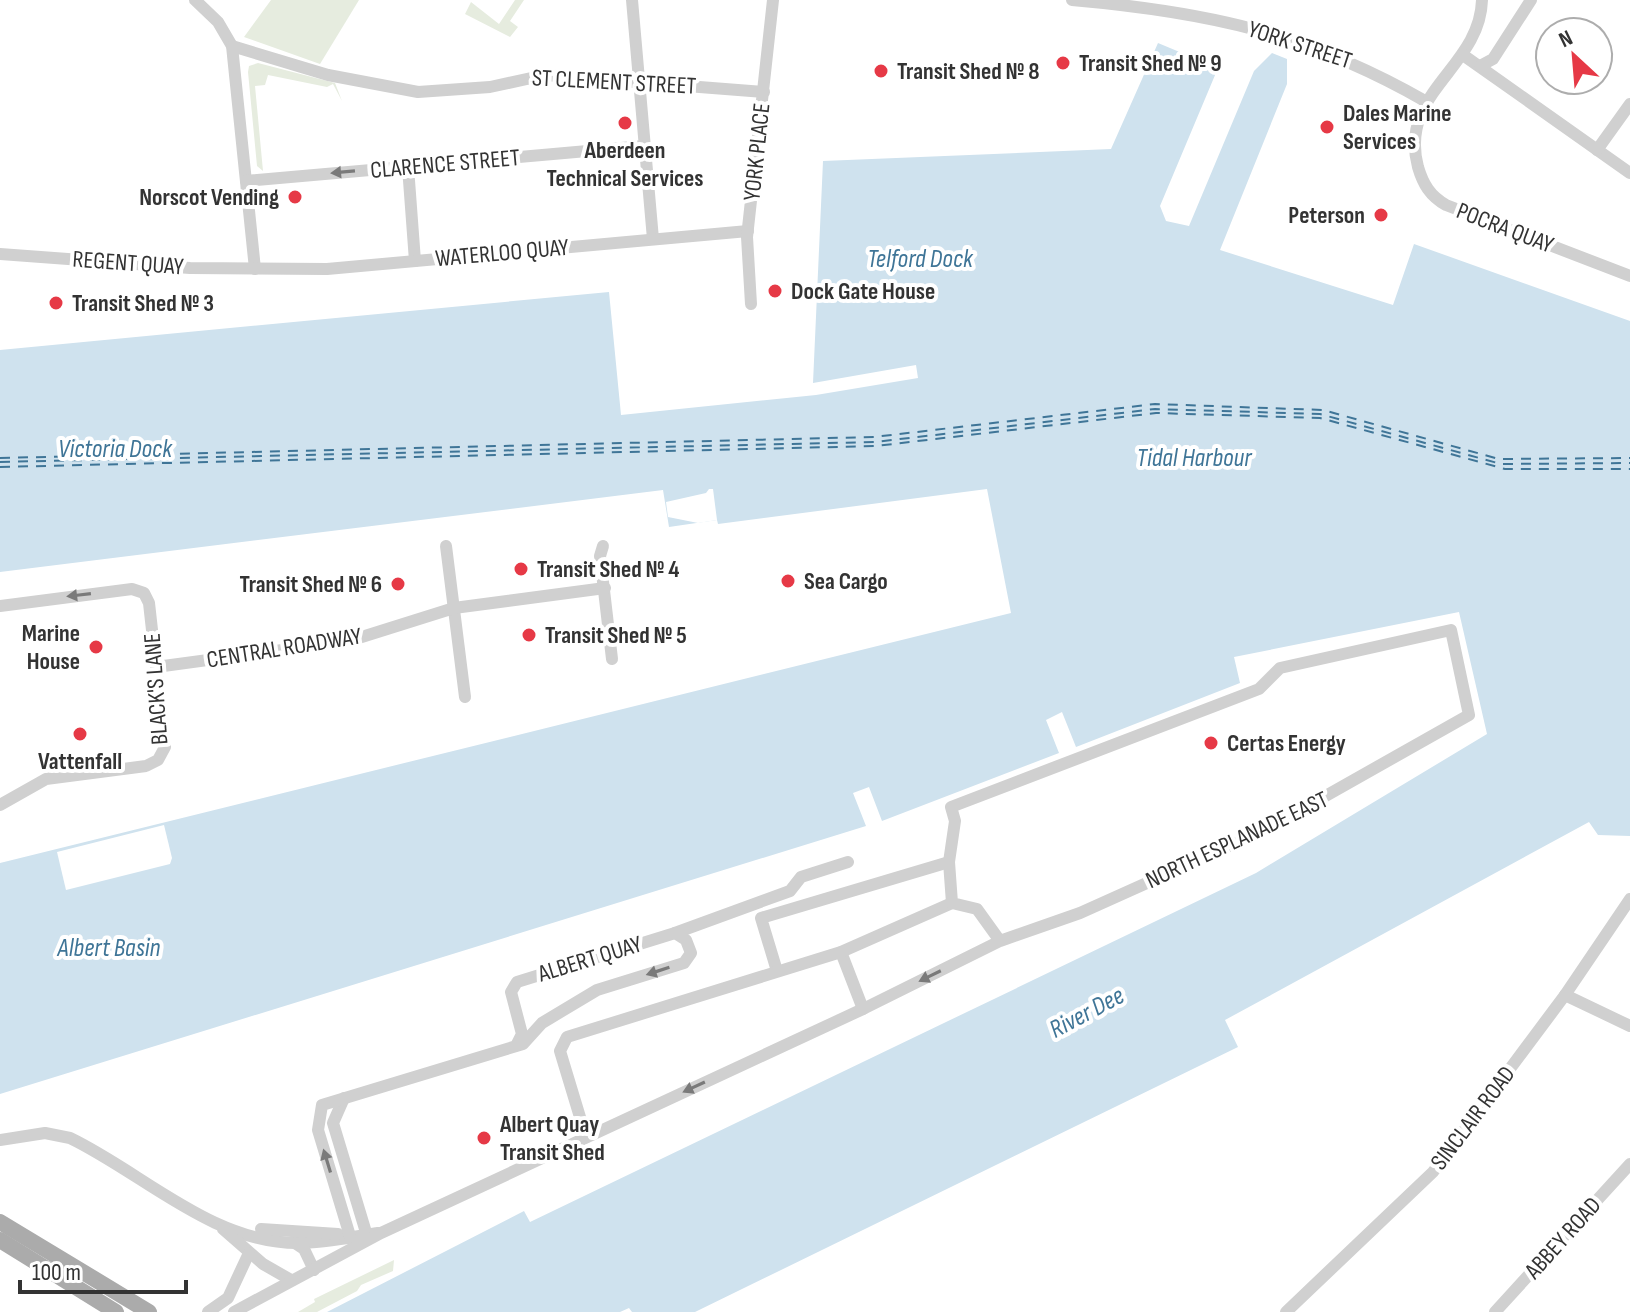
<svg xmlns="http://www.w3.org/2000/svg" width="1630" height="1312" font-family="'Sofia Sans Condensed',sans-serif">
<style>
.green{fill:#e6ecdf}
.water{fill:#cfe2ee}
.pier{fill:#fff}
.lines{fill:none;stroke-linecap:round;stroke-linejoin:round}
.ferry{stroke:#3f7597;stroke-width:2;stroke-dasharray:10 8;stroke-linecap:butt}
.minor{stroke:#d0d0d0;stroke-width:12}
.major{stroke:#ababab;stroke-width:16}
.oneway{fill:#7a7a7a}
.poi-dot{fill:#e63946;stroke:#fff;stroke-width:3}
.labels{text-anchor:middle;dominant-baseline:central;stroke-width:8;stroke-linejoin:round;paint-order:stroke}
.street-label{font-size:24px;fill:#333;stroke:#fff}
.poi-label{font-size:24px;font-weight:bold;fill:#333;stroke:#fff;text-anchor:start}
.water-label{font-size:26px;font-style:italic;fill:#3f7597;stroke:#fff}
</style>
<rect width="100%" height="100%" fill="#fff"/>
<g class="green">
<path d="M 271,0 L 359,0 L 320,64 L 244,37 Z"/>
<path d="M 515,0 L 524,0 L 510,21 L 518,27 L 510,37 L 465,14 L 471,2 L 499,24 Z"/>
<path d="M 258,63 L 335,83 L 342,101 L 333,84 L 327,87 L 268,75 L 265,85 L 255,86 L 263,171 L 257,166 L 248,72 L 249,66 Z"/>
<path d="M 394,1260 L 393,1271 L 361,1285 L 357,1291 L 317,1312 L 298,1312 L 315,1302 L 314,1299 Z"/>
</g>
<path class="water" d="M 1158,43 L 1218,68 L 1160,206 L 1166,221 L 1189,226 L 1254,71 L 1272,53 L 1287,59 L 1287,84 L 1220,250 L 1393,305 L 1414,244 L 1630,321 L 1630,836 L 1598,835 L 1589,822 L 1225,1020 L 1238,1047 L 695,1312 L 632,1312 L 629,1308 L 620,1312 L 327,1312 L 524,1211 L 530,1222 L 1256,873 L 1487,734 L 1459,612 L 1234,657 L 1240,683 L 1076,747 L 1062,712 L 1046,720 L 1059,753 L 882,821 L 869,787 L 853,793 L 866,826 L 0,1094 L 0,863 L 1011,613 L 987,489 L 718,524 L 717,520 L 669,527 L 663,490 L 0,572 L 0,350 L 609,292 L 621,415 L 816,395 L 918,378 L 916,365 L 813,383 L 823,161 L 1111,149 Z"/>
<g class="pier">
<path d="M 709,489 L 713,489 L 717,520 L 698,523 L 668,517 L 666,502 L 706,493 Z"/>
<path d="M 164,825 L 172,858 L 170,864 L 66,890 L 57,852 Z"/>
</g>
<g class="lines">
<g class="ferry">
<path d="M 0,458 L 874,437 L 1155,404 L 1323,410 L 1499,459 L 1630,458"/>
<path d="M 0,462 L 875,442 L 1155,409 L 1320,414 L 1501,464 L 1630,463"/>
<path d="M 0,467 L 876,446 L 1156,413 L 1320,418 L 1505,469 L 1630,469"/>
</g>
<g class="minor">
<path d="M 195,0 L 218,22 L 232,46 L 255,269"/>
<path d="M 632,0 L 653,239"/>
<path d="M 1072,0 C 1208,12 1306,33 1425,101"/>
<path d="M 1482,0 C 1480,68 1398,92 1418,167 C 1423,184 1430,196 1446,205 L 1630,276"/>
<path d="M 232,46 L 328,75 L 418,92 L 490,87 L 545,75 L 764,92"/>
<path d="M 1463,55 L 1630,173"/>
<path d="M 1480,66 L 1493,59 L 1531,0"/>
<path d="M 1597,150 L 1630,104"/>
<path d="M 408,167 L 415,261"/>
<path d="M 246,181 L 644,146"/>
<path d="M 0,254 L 190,268 L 327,269 L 748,231"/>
<path d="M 751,304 L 747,237 L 773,0"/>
<path d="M 446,546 L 465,697"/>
<path d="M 603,546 L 600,556 L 612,659"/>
<path d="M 0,606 L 132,589 L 144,593 L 149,603 L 165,747 L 158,760 L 146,766 L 46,779 L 0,805"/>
<path d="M 156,667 L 349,641 L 454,608 L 605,588"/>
<path d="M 675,933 L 790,891 L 801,877 L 848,862"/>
<path d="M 841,952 L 863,1009"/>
<path d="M 777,971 L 761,918 L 949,862"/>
<path d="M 1565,995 L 1630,1026"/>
<path d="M 344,1098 L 333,1123 L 368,1239"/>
<path d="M 586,1137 L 560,1051 L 567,1037 L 841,952 L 952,903"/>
<path d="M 0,1140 L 45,1133 L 70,1138 C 143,1173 212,1243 298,1243 C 325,1243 352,1237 378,1233"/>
<path d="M 223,1229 L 263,1264 L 291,1280"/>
<path d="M 261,1229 L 338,1234"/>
<path d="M 350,1236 L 318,1130 L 322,1105 L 523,1044 L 542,1023 L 597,990 L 684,963 L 691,953 L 686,940 L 675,933 L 517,982 L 511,992 L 522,1034 L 516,1046"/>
<path d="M 295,1243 L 304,1249 L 314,1270"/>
<path d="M 208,1312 L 228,1298 L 249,1253"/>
<path d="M 234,1312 L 381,1233 L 863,1009 L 1000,941 L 1080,913 L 1267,829 L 1469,715 L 1451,630 L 1280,668 L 1259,689 L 951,807 L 955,821 L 949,862 L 952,903 L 977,909 L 1000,941"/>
<path d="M 1286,1312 L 1433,1172 L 1565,995 L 1630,899"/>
<path d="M 1495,1312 L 1630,1164"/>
</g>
<g class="major">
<path d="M 0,1222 L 149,1312"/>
<path d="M 0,1240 L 116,1312"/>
</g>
</g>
<defs><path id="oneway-solid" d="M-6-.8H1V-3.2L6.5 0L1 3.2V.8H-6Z" transform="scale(2)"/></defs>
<g class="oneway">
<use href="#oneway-solid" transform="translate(343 172) rotate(175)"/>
<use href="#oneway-solid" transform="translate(79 595) rotate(173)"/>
<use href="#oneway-solid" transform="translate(658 971) rotate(162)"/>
<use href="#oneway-solid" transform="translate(930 976) rotate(154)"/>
<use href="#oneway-solid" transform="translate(694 1087) rotate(155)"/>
<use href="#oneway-solid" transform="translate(327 1161) rotate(-107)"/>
</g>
<g class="poi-dot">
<circle cx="1063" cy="63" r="8"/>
<circle cx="881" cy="71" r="8"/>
<circle cx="625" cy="123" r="8"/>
<circle cx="1327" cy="127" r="8"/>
<circle cx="295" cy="197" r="8"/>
<circle cx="1381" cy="215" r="8"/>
<circle cx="775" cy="291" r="8"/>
<circle cx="56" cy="303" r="8"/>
<circle cx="521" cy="569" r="8"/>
<circle cx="788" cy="581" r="8"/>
<circle cx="398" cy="584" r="8"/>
<circle cx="529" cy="635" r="8"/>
<circle cx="96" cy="647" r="8"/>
<circle cx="80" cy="734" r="8"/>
<circle cx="1211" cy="743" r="8"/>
<circle cx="484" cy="1138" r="8"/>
</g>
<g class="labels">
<g class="street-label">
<text transform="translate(1300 45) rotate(18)">YORK STREET</text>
<text transform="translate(614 82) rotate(3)">ST CLEMENT STREET</text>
<text transform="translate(757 152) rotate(-84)">YORK PLACE</text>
<text transform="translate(445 164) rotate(-5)">CLARENCE STREET</text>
<text transform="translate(1505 228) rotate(21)">POCRA QUAY</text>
<text transform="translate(502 253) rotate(-5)">WATERLOO QUAY</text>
<text transform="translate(128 263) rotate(4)">REGENT QUAY</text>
<text transform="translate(284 648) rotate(-9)">CENTRAL ROADWAY</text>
<text transform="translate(156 689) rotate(-94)">BLACK'S LANE</text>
<text transform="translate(1237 840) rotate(-25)">NORTH ESPLANADE EAST</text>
<text transform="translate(590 959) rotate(-17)">ALBERT QUAY</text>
<text transform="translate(1473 1118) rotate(-53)">SINCLAIR ROAD</text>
<text transform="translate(1563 1238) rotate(-48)">ABBEY ROAD</text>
</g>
<g class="poi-label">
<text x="1079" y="63">Transit Shed № 9</text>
<text x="897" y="71">Transit Shed № 8</text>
<text x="1343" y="113">Dales Marine<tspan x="1343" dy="28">Services</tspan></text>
<text x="625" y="150" text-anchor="middle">Aberdeen<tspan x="625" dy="28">Technical Services</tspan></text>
<text x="279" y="197" text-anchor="end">Norscot Vending</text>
<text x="1365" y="215" text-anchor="end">Peterson</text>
<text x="791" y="291">Dock Gate House</text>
<text x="72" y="303">Transit Shed № 3</text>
<text x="537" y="569">Transit Shed № 4</text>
<text x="804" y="581">Sea Cargo</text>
<text x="382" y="584" text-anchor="end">Transit Shed № 6</text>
<text x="80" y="633" text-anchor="end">Marine<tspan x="80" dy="28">House</tspan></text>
<text x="545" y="635">Transit Shed № 5</text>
<text x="1227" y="743">Certas Energy</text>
<text x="80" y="761" text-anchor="middle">Vattenfall</text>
<text x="500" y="1124">Albert Quay<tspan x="500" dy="28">Transit Shed</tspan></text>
</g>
<g class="water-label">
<text x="920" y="259">Telford Dock</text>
<text x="115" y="449">Victoria Dock</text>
<text x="1194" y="458">Tidal Harbour</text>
<text x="109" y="948">Albert Basin</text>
<text transform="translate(1087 1013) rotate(-28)">River Dee</text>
</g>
</g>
<g transform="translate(1574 56) rotate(334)"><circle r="38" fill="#ffffff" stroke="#adadad" stroke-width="2"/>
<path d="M0-6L14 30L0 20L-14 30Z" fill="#e63946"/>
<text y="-12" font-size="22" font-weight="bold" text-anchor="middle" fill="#333333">N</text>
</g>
<path d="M20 1280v12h166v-12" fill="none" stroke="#333333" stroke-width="4"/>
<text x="32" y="1280" font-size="24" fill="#333333" stroke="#ffffff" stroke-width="6" paint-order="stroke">100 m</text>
</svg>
